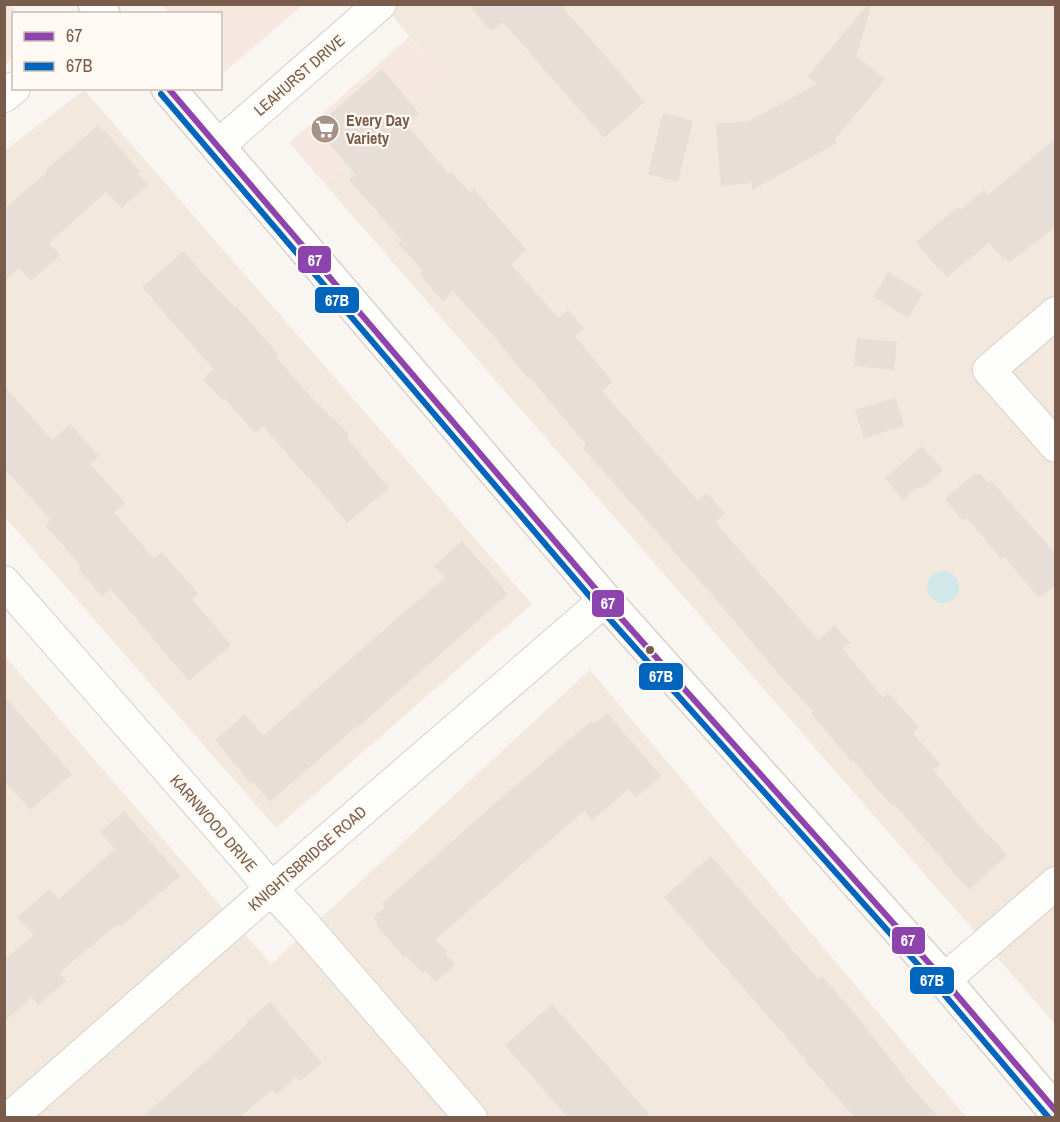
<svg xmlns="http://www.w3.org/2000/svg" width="1060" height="1122" font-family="'Archivo Narrow',sans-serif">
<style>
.residential{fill:#f2e8de}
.commercial{fill:#f6e8e1}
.water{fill:#d0e8ea}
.building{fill:#e6ded7}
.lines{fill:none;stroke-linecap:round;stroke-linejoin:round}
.street-casing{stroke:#d7d1cb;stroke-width:34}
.secondary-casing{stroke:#d9d2cb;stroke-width:36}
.street{stroke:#fefefd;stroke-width:32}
.secondary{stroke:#fefefd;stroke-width:33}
.bus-1-casing{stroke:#fffaf3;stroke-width:10}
.bus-2-casing{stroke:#fffaf3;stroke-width:10}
.bus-1{stroke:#8e44ad;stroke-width:6}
.bus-2{stroke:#0065bd;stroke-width:6}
.bus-dot{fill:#7a5c4d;stroke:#fffaf3;stroke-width:2}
.labels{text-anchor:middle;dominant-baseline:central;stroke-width:4.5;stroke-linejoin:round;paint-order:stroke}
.street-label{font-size:16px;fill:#7a5c4d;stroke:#fffaf3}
.poi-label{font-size:16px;font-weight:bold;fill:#7a5c4d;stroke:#fffaf3;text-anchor:start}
.line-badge{stroke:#fffaf3;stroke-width:2}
.badge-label{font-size:16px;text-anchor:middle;font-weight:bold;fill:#fff}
</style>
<rect width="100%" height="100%" fill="#f9f5f0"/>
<g class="residential">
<path d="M 5,4 L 10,5 L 18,13 L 14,14 L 13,57 L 5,65 Z"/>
<path d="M 384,5 L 1055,5 L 1055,1024 L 325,184 L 444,79 Z"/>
<path d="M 84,90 L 532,604 L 276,828 L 5,517 L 4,151 L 23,137 Z"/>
<path d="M 4,655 L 271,964 L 590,670 L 966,1117 L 5,1117 Z"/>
</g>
<g class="commercial">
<path d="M 162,5 L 303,5 L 222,74 L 220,72 L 220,14 L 170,13 Z"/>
<path d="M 409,37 L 444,79 L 325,184 L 289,143 Z"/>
</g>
<circle class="water" cx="943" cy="587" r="16"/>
<g class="building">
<path d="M 468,4 L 560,4 L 645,102 L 604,138 L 503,22 L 491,31 Z"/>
<path d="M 868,4 L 872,4 L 856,56 L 885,79 L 835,139 L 837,143 L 752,190 L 752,183 L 721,186 L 716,124 L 749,121 L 817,84 L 808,76 Z"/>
<path d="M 382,69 L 419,113 L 406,124 L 449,174 L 451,172 L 470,193 L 474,189 L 526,250 L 511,264 L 558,318 L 568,310 L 584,329 L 575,336 L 613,382 L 602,391 L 698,501 L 707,493 L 725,514 L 715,522 L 818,640 L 835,625 L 850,643 L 843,649 L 883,698 L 888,693 L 919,727 L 913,733 L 940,764 L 933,770 L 986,834 L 987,833 L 1007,855 L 969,890 L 894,804 L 892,806 L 853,760 L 851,761 L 811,713 L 813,711 L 782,678 L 713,596 L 583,448 L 586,445 L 530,377 L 528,378 L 491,333 L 453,291 L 443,301 L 419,274 L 423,271 L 398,243 L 402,240 L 349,180 L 356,175 L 315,127 Z"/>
<path d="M 663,113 L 693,121 L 678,182 L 648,174 Z"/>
<path d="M 98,125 L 102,131 L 104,130 L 140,172 L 138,174 L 148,185 L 122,208 L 106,192 L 49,243 L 60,255 L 31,281 L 19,268 L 4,281 L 4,209 L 47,172 L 46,170 Z"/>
<path d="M 1056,138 L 1056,226 L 1009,263 L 1006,258 L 1004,260 L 989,243 L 947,277 L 939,267 L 938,269 L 916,242 L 958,207 L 961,210 L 984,190 L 988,195 Z"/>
<path d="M 184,251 L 203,274 L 236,308 L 237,307 L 278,354 L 275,356 L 311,397 L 349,434 L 346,437 L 389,488 L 347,523 L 309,477 L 308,478 L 263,426 L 255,433 L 224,398 L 222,400 L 203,379 L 213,369 L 142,287 Z"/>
<path d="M 888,272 L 923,293 L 908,318 L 873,297 Z"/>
<path d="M 857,338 L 897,342 L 894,370 L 854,366 Z"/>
<path d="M 4,386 L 52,440 L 70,424 L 99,456 L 90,464 L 125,503 L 114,513 L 154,558 L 162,552 L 198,594 L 192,599 L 231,645 L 189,681 L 111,589 L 102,596 L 78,568 L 81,566 L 45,525 L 51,520 L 4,468 Z"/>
<path d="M 895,398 L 904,426 L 864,438 L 855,410 Z"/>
<path d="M 922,446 L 943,470 L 921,489 L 918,486 L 903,500 L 885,478 Z"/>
<path d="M 975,473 L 977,475 L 980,473 L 988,483 L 991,481 L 1056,554 L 1056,585 L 1039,598 L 1004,557 L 1001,559 L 967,518 L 963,521 L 945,499 Z"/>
<path d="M 462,541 L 508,594 L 357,728 L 356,727 L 270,802 L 253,782 L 251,784 L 215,740 L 245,714 L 263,736 L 395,620 L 445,578 L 434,566 Z"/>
<path d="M 4,696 L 72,774 L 30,810 L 4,780 Z"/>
<path d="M 607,713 L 661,776 L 636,797 L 629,789 L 592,820 L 584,811 L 436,939 L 447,952 L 445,953 L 455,965 L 435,982 L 425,970 L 422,972 L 405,955 L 404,957 L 376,925 L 378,923 L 373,917 L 385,907 L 382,904 L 385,901 L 477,819 L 590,722 L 595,723 Z"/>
<path d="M 124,811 L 180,876 L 120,927 L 118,924 L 59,973 L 66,981 L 38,1005 L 32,997 L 4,1022 L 4,960 L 34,935 L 17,917 L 50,889 L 59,899 L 115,849 L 100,832 Z"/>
<path d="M 711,856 L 818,979 L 822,976 L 855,1014 L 906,1079 L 905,1080 L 939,1118 L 855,1118 L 805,1061 L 806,1060 L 664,897 Z"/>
<path d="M 270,1002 L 322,1063 L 301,1081 L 296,1077 L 276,1095 L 272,1090 L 239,1118 L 141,1118 L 204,1063 L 247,1024 L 246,1023 Z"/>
<path d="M 552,1004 L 624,1085 L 652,1118 L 568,1118 L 505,1045 Z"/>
</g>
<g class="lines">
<g class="street-casing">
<g id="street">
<path d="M 4,96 L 14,88"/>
<path d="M 218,146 L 380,4"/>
<path d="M 1056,313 L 989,370 L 1056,446"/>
<path d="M 4,582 L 250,863 L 271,889 L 301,921 L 471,1118"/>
<path d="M 944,980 L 1056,883"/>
<path d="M 10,1118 L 271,889 L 605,600"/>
</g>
</g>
<g class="secondary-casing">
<g id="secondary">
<path d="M 95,4 L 103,14"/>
<path d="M 168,88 L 605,600 L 944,980 L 1056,1112"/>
</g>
</g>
<use href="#street" class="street"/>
<use href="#secondary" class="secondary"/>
<g class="bus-1-casing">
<path id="bus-1" d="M 168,88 L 605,600 L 944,980 L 1056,1111"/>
</g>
<g class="bus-2-casing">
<path id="bus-2" d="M 161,94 L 598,606 L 937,986 L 1049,1118"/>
</g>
<use href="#bus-1" class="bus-1"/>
<use href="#bus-2" class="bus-2"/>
</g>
<defs>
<g id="supermarket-disc" transform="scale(1.5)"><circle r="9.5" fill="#a69286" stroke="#fffaf3"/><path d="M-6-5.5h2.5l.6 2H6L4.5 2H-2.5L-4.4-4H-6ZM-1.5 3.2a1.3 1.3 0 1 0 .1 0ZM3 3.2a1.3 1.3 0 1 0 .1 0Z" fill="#fff"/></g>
</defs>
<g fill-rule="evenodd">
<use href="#supermarket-disc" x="325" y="129"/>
</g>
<circle class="bus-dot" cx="650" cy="650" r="5"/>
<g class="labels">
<g class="street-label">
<text transform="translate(299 75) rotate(-41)">LEAHURST DRIVE</text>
<text transform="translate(214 823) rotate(49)">KARNWOOD DRIVE</text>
<text transform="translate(307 858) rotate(-41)">KNIGHTSBRIDGE ROAD</text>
</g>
<g class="poi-label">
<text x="346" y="120">Every Day<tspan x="346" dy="18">Variety</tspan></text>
</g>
</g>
<g class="line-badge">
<rect x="297" y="245" width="35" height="29" rx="6" fill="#8e44ad"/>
<rect x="314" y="286" width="46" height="28" rx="6" fill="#0065bd"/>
<rect x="591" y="589" width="34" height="29" rx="6" fill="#8e44ad"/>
<rect x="638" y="662" width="46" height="29" rx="6" fill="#0065bd"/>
<rect x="891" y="926" width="35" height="29" rx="6" fill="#8e44ad"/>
<rect x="909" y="966" width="46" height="29" rx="6" fill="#0065bd"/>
</g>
<g class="badge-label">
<text x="315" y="266">67</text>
<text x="337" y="306">67B</text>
<text x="608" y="609">67</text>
<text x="661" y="682">67B</text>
<text x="908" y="946">67</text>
<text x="932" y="986">67B</text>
</g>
<rect width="1060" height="1122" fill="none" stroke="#7a5c4d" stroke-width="12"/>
<rect x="12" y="12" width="210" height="78" fill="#fffaf3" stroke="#cabbb1" stroke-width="1.5"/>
<rect x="24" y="32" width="30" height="9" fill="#8e44ad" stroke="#cabbb1" stroke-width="1.5"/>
<text x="66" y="42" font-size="18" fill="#7a5c4d">67</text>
<rect x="24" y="62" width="30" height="9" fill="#0065bd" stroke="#cabbb1" stroke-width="1.5"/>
<text x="66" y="72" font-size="18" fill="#7a5c4d">67B</text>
</svg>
